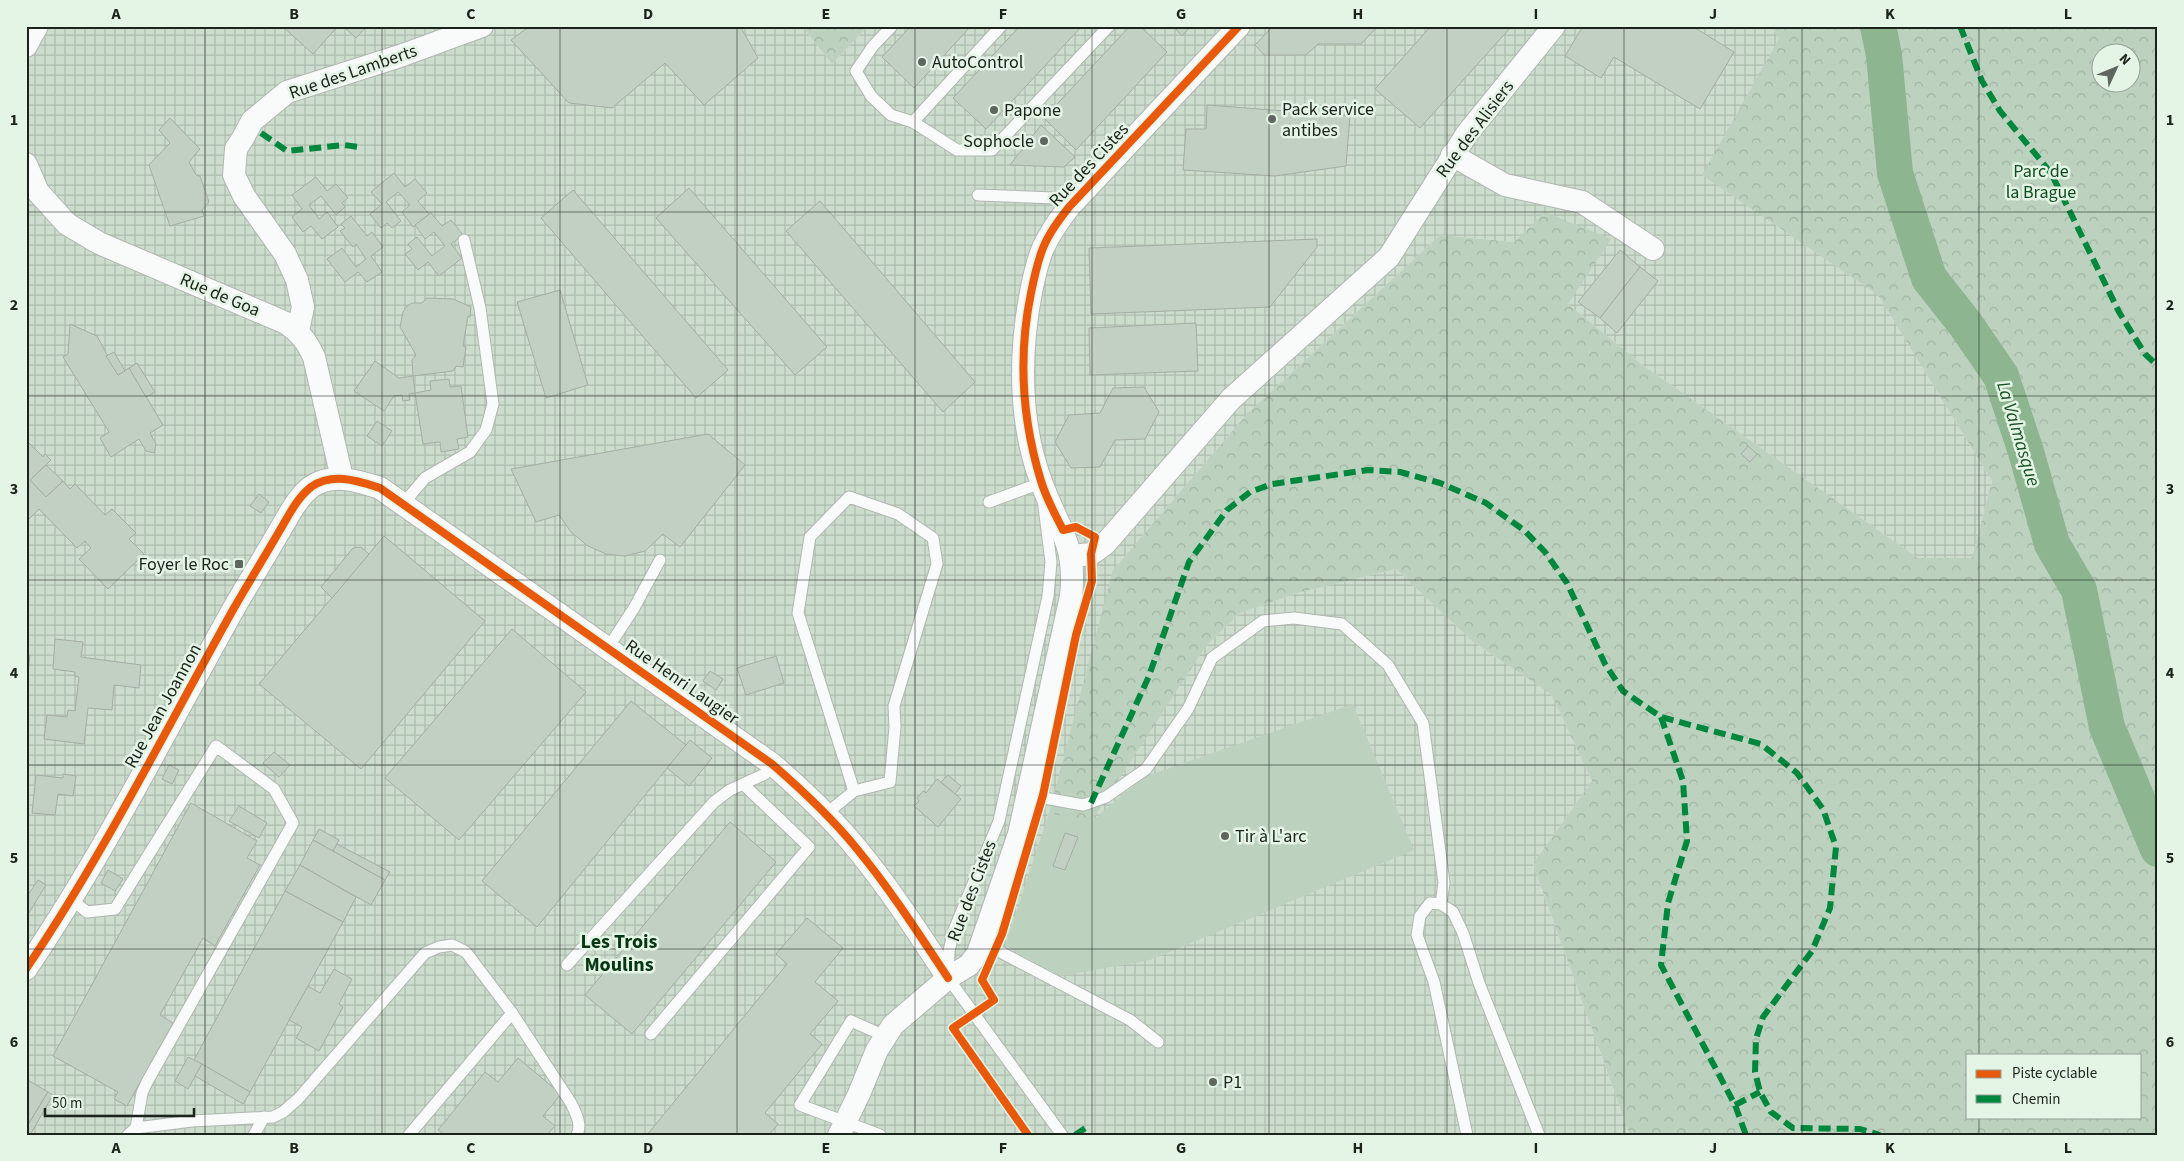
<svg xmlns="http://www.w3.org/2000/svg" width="2184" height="1161" font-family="'Source Sans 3',sans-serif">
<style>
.industrial{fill:url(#industrial-grid)}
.green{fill:#bcd2be}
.forest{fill:url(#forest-crowns);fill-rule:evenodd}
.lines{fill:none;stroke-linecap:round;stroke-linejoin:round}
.river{stroke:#8cb590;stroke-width:36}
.building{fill:#c1d0c2;stroke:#a5aca6}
.service-casing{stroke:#b0b7b1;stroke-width:13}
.minor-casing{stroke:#b0b7b1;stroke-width:24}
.service{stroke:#f9fbfa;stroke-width:11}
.minor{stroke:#f9fbfa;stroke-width:22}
.quiet{stroke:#00873e;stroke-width:6;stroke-dasharray:12 6;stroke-linecap:butt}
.cycleway-casing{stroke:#e4f4e5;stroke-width:11}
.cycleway{stroke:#e8590c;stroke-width:8}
.grid{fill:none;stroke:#1c221c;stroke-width:1;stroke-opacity:0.55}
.poi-dot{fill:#5e665f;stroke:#e4f4e5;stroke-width:2}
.labels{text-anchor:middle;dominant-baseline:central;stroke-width:5;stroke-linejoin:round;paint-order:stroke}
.poi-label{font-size:18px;fill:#1c221c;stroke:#e4f4e5;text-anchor:start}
.street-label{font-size:18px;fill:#1c221c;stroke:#e4f4e5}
.park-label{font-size:18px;fill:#104d1e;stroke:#e4f4e5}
.water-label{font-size:19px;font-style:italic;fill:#185323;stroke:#e4f4e5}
.quarter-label{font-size:20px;font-weight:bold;fill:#073612;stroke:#e4f4e5}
.neatline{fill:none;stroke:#1c221c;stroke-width:2}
.grid-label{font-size:16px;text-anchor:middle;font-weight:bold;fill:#1c221c}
</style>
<defs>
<pattern id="industrial-grid" width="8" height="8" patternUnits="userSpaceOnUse" patternTransform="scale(1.25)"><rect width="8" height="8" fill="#ccdccd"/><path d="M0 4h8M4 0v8" fill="none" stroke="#afbcaf"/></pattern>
<pattern id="forest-crowns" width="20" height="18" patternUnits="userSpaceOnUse" patternTransform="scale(1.25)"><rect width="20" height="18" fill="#bcd2be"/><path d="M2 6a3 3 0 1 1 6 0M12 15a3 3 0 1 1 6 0" fill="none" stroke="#a1b4a3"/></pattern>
</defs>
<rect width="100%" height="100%" fill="#dae4dc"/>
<path class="industrial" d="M 26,26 L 802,26 L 832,64 L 868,26 L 1771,26 L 1779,39 L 1703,175 L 1878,295 L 1992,481 L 1972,558 L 1918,558 L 1644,366 L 1567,303 L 1545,212 L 1514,242 L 1440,235 L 1247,414 L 1113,570 L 1206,646 L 1240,613 L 1301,592 L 1396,569 L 1472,641 L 1551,694 L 1592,781 L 1533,864 L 1630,1135 L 26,1135 Z"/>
<path class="green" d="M 1353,704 L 1414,850 L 1150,960 L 1060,976 L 1005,946 L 1049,813 L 1091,822 L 1144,777 Z"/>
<g class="forest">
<path d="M 802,26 L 868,26 L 832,64 Z"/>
<path d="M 1771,26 L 2158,26 L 2158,1135 L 1630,1135 L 1533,864 L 1592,781 L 1551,694 L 1472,641 L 1396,569 L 1301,592 L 1240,613 L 1206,646 L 1091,822 L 1049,813 L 1113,570 L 1247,414 L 1440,235 L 1514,242 L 1545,212 L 1611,239 L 1568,304 L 1644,366 L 1918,558 L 1972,558 L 1992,481 L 1878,295 L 1702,175 L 1779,39 ZM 2102,52 L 2132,52 L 2132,82 L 2102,82 ZM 1968,1055 L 2140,1055 L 2140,1117 L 1968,1117 Z"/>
</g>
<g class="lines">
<path class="river" d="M 1878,26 L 1884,55 L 1895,173 L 1929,278 L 1966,325 L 2001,376 L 2026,452 L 2052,544 L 2079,590 L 2107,727 L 2158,849"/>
</g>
<g class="building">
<path d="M 282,26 L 338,26 L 313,54 Z"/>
<path d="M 343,26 L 367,26 L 356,38 Z"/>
<path d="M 530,26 L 740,26 L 758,58 L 704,105 L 665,63 L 612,108 L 569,103 L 511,40 Z"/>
<path d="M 911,26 L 971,26 L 914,88 L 882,57 Z"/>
<path d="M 1020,26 L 1082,26 L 986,129 L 953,98 Z"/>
<path d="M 1130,26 L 1140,26 L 1167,52 L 1076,150 L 1044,118 Z"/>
<path d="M 1173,26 L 1191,26 L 1182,36 Z"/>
<path d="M 1273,26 L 1378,26 L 1361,44 L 1318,44 L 1306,55 L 1264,55 L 1255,45 Z"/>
<path d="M 1431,26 L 1511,27 L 1420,128 L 1375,89 Z"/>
<path d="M 1583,26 L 1692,26 L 1734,52 L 1700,109 L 1614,57 L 1601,78 L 1565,56 Z"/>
<path d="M 1207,105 L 1350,116 L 1346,166 L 1275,176 L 1183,170 L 1186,129 L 1206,129 Z"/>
<path d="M 170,118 L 200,149 L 189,162 L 196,175 L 200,176 L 209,202 L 202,210 L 204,216 L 170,226 L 149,165 L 170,143 L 159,130 Z"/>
<path d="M 1041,125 L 1075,157 L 1064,167 L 1010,165 Z"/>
<path d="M 394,173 L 405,187 L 415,179 L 427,193 L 418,201 L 429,214 L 413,227 L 402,212 L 410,205 L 398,192 L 386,202 L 401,221 L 392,228 L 387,223 L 381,228 L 370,214 L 382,204 L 371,192 Z"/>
<path d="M 316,177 L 327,191 L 336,184 L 348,198 L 342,203 L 345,207 L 336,215 L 321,196 L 309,205 L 319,219 L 327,212 L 338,227 L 322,239 L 311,226 L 303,232 L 292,217 L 302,209 L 292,195 Z"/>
<path d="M 689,188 L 827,347 L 795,375 L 656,218 Z"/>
<path d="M 573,190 L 728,370 L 696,398 L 541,218 Z"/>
<path d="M 820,201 L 975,382 L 943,412 L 786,231 Z"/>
<path d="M 431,213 L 442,226 L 451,220 L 463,235 L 451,244 L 462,258 L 439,276 L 428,262 L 418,270 L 405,254 L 412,249 L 408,244 L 417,237 L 432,256 L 445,246 L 434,232 L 425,239 L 415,225 Z"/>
<path d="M 351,216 L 367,236 L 372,232 L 383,247 L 371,256 L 382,272 L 367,282 L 358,272 L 345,282 L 327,259 L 342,248 L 356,267 L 366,259 L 356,244 L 353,247 L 340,231 L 345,228 L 341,224 Z"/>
<path d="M 1317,239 L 1317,247 L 1270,307 L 1091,314 L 1089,248 Z"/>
<path d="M 1620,250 L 1640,267 L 1600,318 L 1578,302 Z"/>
<path d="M 1640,267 L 1658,281 L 1617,333 L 1600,318 Z"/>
<path d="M 560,290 L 588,385 L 546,398 L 517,302 Z"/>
<path d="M 427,298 L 453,299 L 471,307 L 470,317 L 468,316 L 463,346 L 466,347 L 463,367 L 456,366 L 453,371 L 413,376 L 412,360 L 416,355 L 400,327 L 403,312 L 406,307 L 412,303 L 422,303 Z"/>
<path d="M 1196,323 L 1198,371 L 1090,375 L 1089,328 Z"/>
<path d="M 70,324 L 97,336 L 118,375 L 129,368 L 163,425 L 150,433 L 156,444 L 154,453 L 146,451 L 139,439 L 111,457 L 100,438 L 109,432 L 63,357 L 68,354 Z"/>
<path d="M 114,352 L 125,371 L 118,375 L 106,356 Z"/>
<path d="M 375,361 L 399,378 L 413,376 L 415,393 L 409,394 L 410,400 L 403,401 L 402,395 L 394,396 L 384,411 L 354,391 Z"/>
<path d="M 137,363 L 155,392 L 146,397 L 129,368 Z"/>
<path d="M 449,379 L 450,387 L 461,386 L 468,437 L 457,439 L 459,449 L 441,452 L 440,442 L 423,444 L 415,393 L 431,390 L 430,381 Z"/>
<path d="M 1144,387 L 1159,412 L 1145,439 L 1115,440 L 1100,467 L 1071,468 L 1055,442 L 1069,415 L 1100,413 L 1113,388 Z"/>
<path d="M 377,421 L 392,431 L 382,446 L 367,436 Z"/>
<path d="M 708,434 L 745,465 L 680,547 L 663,534 L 645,551 L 625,556 L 606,554 L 588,546 L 571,532 L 559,515 L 536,522 L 511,469 Z"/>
<path d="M 26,440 L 43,457 L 45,454 L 51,460 L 30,480 L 46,497 L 63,481 L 70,489 L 75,484 L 105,515 L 112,509 L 136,533 L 129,539 L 144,554 L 108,589 L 79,559 L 91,548 L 85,541 L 77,548 L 39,509 L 26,522 Z"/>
<path d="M 1748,446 L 1757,454 L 1750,462 L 1741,454 Z"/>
<path d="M 46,465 L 63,481 L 46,497 L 30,480 Z"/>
<path d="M 259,494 L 269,502 L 261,513 L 250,506 Z"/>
<path d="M 384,536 L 485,621 L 361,769 L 259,684 Z"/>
<path d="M 361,547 L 369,554 L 332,598 L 321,587 L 353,548 Z"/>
<path d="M 512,629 L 586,692 L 459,840 L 385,778 Z"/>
<path d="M 55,639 L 83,642 L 81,657 L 141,665 L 139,688 L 114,685 L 112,710 L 88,708 L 84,744 L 44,739 L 47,715 L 67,717 L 68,710 L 75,711 L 79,677 L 75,676 L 75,672 L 53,669 Z"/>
<path d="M 26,655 L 30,655 L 26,693 Z"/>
<path d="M 776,656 L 784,683 L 746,695 L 737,668 Z"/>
<path d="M 710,671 L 723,679 L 716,690 L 703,681 Z"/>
<path d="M 631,701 L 686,745 L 537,927 L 482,881 Z"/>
<path d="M 690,740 L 712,758 L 689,786 L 667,768 Z"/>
<path d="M 274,752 L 290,765 L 279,777 L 263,763 Z"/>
<path d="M 169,765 L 179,770 L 172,784 L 162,779 Z"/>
<path d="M 63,774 L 76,776 L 73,796 L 58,794 L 55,815 L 32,813 L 36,775 L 63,778 Z"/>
<path d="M 948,775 L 961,786 L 955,794 L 941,782 Z"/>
<path d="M 937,779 L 961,799 L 938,827 L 914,806 L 919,801 L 917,798 L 923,791 L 926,793 Z"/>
<path d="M 191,803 L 257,841 L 247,858 L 260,865 L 215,946 L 203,938 L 160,1015 L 173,1023 L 127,1106 L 114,1099 L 118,1092 L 53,1056 Z"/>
<path d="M 239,806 L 267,823 L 259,838 L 229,821 Z"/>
<path d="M 730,822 L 776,862 L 632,1034 L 585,995 Z"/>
<path d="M 319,829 L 339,840 L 333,851 L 313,840 Z"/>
<path d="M 1065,833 L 1078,837 L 1065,870 L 1053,866 Z"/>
<path d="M 313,840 L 385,880 L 371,905 L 300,865 Z"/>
<path d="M 337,844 L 390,872 L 385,880 L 333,851 Z"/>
<path d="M 300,865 L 356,897 L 343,922 L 285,891 Z"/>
<path d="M 108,870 L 123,879 L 115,891 L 101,883 Z"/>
<path d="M 38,880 L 46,885 L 29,913 L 26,912 L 26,898 Z"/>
<path d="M 285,891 L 343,922 L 250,1092 L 194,1060 Z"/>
<path d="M 807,918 L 843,948 L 815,982 L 838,1001 L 810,1034 L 822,1044 L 765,1113 L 778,1124 L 769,1135 L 647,1135 L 787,964 L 776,954 Z"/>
<path d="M 334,969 L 352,979 L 339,1004 L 343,1007 L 319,1051 L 296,1038 L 302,1027 L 289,1020 L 308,986 L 320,993 Z"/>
<path d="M 188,1057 L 202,1064 L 188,1089 L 175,1081 Z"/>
<path d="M 518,1058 L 561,1094 L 543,1116 L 555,1126 L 547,1135 L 445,1135 L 438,1130 L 485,1072 L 498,1082 Z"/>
<path d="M 202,1064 L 250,1092 L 243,1104 L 195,1076 Z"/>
<path d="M 26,1079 L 48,1092 L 26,1128 Z"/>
<path d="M 48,1092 L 53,1095 L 30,1135 L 26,1135 L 26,1128 Z"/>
</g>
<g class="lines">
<g class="service-casing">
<g id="service">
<path d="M 892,26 L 873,46 L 856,71 L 871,96 L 891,115 L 913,122 L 1001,26"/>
<path d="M 913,122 L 957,150 L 992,150 L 1109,26"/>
<path d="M 978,195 L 1054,198 L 1069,207"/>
<path d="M 989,502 L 1041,483 L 1042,486"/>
<path d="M 403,504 L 425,478 L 470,452 L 486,430 L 493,404 L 480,308 L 464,240"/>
<path d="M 1044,507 L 1051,562 L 1048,596 L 999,821 L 954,930 L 949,951 L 948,978 L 1062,1135"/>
<path d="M 608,648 L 634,608 L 660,560"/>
<path d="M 1028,795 L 1083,805 L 1106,797 L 1146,769 L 1188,709 L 1212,658 L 1263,621 L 1294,618 L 1342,624 L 1388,665 L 1423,723 L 1444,883 L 1441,904"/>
<path d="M 826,814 L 854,791 L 798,613 L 810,537 L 849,497 L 898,514 L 933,538 L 937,564 L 894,706 L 895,727 L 890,782 L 854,791"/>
<path d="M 72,900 L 87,912 L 115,909 L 216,746 L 274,789 L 293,823 L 147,1082 L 142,1093 L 136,1128"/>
<path d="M 983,943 L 1130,1020 L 1158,1042"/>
<path d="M 567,965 L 714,802 L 730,790 L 765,774 L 772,764"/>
<path d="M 651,1034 L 809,847 L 743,784"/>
<path d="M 128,1135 L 136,1128 L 192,1121 L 273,1117 L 283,1112 L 298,1099 L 425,953 L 439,947 L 452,945 L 466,952 L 512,1013 L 571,1103 C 576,1114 582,1124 577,1135"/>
<path d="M 254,1135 L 264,1117"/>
<path d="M 409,1135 L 512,1013"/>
<path d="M 880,1135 L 800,1105 L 851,1021 L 885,1036"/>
<path d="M 1467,1135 L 1434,982 L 1417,935 L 1420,916 L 1430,903 L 1441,904 L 1453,912 L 1463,933 L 1479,983 L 1539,1135"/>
</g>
</g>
<g class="minor-casing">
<g id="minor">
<path d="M 26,46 L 37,26"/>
<path d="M 1452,155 L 1505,185 L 1582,202 L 1653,249"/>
<path d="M 26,164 L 38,192 L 67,224 L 99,243 L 286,323 C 300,332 307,342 314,357 L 342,478"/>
<path d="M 298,331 L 303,307 L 297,280 L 285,254 L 244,196 L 234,175 L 236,149 L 243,138 L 252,121 L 287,92 L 400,56 L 482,26"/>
<path d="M 1072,556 L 1091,554 L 1105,544 L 1231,399 L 1389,257 L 1466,135 L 1554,26"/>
<path d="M 26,969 C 104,854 166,729 234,608 C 249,582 265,556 280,530 C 289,515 297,498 311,487 C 333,472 358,481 380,488 L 772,764 C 802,790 832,818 857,849 C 890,889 919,934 948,978"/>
<path d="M 839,1135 L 859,1094 L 877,1050 L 893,1025 L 948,978 L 969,965 L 978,953 L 1019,834 L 1071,596 C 1077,545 1058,528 1042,484 C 1019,424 1019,355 1031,292 C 1034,277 1037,262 1043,248 C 1050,233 1059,220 1069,207 L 1239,26"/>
</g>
</g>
<use href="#service" class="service"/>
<use href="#minor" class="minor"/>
<g class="quiet">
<path d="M 1960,26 L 1982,81 L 2000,111 L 2051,173 L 2119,312 L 2145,354 L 2158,366"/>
<path d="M 261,133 L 287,151 L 344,145 L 359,147"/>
<path d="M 1661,717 L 1683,781 L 1687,841 L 1668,903 L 1661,965 L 1735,1105 L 1746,1135"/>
<path d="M 1091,803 L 1149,676 L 1189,562 L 1227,510 L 1250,492 L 1272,484 L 1368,470 L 1400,472 L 1440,483 L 1486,503 L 1525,531 L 1545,552 L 1567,583 L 1605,664 L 1623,691 L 1661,717 L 1761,744 L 1797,773 L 1823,809 L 1836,847 L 1830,908 L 1812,951 L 1763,1017 L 1756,1039 L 1755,1072 L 1760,1092 L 1771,1112 L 1793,1128 L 1860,1129 L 1880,1135"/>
<path d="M 1735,1105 L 1760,1092"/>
<path d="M 1075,1135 L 1087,1127"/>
</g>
<g class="cycleway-casing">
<g id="cycleway">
<path d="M 26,969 C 104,854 166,729 234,608 C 249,582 265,556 280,530 C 289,515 297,498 311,487 C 333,472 358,481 380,488 L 772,764 C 802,790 832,818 857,849 C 890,889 919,934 948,978"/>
<path d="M 1028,1135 L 953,1028 L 994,1000 L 982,980 L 1002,934 L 1043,795 L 1076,635 L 1092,581 L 1091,554 L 1095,537 L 1076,527 L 1063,530 C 1055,514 1046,498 1041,481 C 1022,419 1018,356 1031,293 C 1034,278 1037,263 1043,248 C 1049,233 1059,220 1069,207 L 1239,26"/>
</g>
</g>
<use href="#cycleway" class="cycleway"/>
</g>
<path class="grid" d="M 205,26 L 205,1135M 382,26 L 382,1135M 560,26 L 560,1135M 737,26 L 737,1135M 915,26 L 915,1135M 1092,26 L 1092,1135M 1269,26 L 1269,1135M 1447,26 L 1447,1135M 1624,26 L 1624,1135M 1802,26 L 1802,1135M 1979,26 L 1979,1055M 26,212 L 2158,212M 26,396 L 2158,396M 26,580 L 2158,580M 26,765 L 2158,765M 26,949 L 2158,949M 1979,1117 L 1979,1135"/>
<g class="poi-dot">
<circle cx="922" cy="62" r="5"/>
<circle cx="994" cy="110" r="5"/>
<circle cx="1272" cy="119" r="5"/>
<circle cx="1044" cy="141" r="5"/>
<rect x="234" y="559" width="10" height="10" rx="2.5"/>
<circle cx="1225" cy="836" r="5"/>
<circle cx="1213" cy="1082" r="5"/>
</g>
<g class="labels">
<g class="poi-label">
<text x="932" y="62">AutoControl</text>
<text x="1282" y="109">Pack service<tspan x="1282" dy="21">antibes</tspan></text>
<text x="1004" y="110">Papone</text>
<text x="1034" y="141" text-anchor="end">Sophocle</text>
<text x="229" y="564" text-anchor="end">Foyer le Roc</text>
<text x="1235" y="836">Tir à L'arc</text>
<text x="1223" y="1082">P1</text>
</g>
<g class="street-label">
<text transform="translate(353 72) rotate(-19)">Rue des Lamberts</text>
<text transform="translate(1475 129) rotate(-53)">Rue des Alisiers</text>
<text transform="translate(1089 165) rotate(-47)">Rue des Cistes</text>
<text transform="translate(220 295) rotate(23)">Rue de Goa</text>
<text transform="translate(682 682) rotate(35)">Rue Henri Laugier</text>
<text transform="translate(163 706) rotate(-61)">Rue Jean Joannon</text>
<text transform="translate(972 891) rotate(-69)">Rue des Cistes</text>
</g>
<g class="park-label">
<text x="2041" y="171">Parc de<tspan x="2041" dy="21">la Brague</tspan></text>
</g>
<g class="water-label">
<text transform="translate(2018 434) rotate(73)">La Valmasque</text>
</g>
<g class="quarter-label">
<text x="619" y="942">Les Trois<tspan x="619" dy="23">Moulins</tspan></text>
</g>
</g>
<rect width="2184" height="1161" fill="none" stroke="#e4f4e5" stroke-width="55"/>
<rect x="1966" y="1054" width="175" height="65" fill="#e4f4e5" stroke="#94a095"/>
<rect x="1976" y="1070" width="25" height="8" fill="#e8590c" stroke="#94a095"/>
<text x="2012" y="1078" font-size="15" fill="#1c221c">Piste cyclable</text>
<rect x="1976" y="1095" width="25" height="8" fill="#00873e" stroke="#94a095"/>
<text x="2012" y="1104" font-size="15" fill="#1c221c">Chemin</text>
<g transform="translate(2116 68) rotate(46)"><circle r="24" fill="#e4f4e5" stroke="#94a095"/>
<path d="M0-4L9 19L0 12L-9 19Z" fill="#5e665f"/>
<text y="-8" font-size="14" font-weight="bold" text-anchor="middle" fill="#1c221c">N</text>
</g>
<path d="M45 1108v8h149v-8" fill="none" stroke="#1c221c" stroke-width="2.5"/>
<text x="52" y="1108" font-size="15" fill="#1c221c" stroke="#e4f4e5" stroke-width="4" paint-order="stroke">50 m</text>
<rect x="28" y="28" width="2128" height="1106" class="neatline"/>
<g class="grid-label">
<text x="116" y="19">A</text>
<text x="294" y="19">B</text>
<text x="471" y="19">C</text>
<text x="648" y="19">D</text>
<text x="826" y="19">E</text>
<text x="1003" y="19">F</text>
<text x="1181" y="19">G</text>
<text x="1358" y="19">H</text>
<text x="1536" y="19">I</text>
<text x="1713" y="19">J</text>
<text x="1890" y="19">K</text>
<text x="2068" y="19">L</text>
<text x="14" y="125">1</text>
<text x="2170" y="125">1</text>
<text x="14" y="310">2</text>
<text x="2170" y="310">2</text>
<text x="14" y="494">3</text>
<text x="2170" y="494">3</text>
<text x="14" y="678">4</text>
<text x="2170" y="678">4</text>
<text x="14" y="863">5</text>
<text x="2170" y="863">5</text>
<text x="14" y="1047">6</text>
<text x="2170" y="1047">6</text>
<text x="116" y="1153">A</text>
<text x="294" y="1153">B</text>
<text x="471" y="1153">C</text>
<text x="648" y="1153">D</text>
<text x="826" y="1153">E</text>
<text x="1003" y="1153">F</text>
<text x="1181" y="1153">G</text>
<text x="1358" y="1153">H</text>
<text x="1536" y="1153">I</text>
<text x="1713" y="1153">J</text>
<text x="1890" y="1153">K</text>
<text x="2068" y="1153">L</text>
</g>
</svg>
